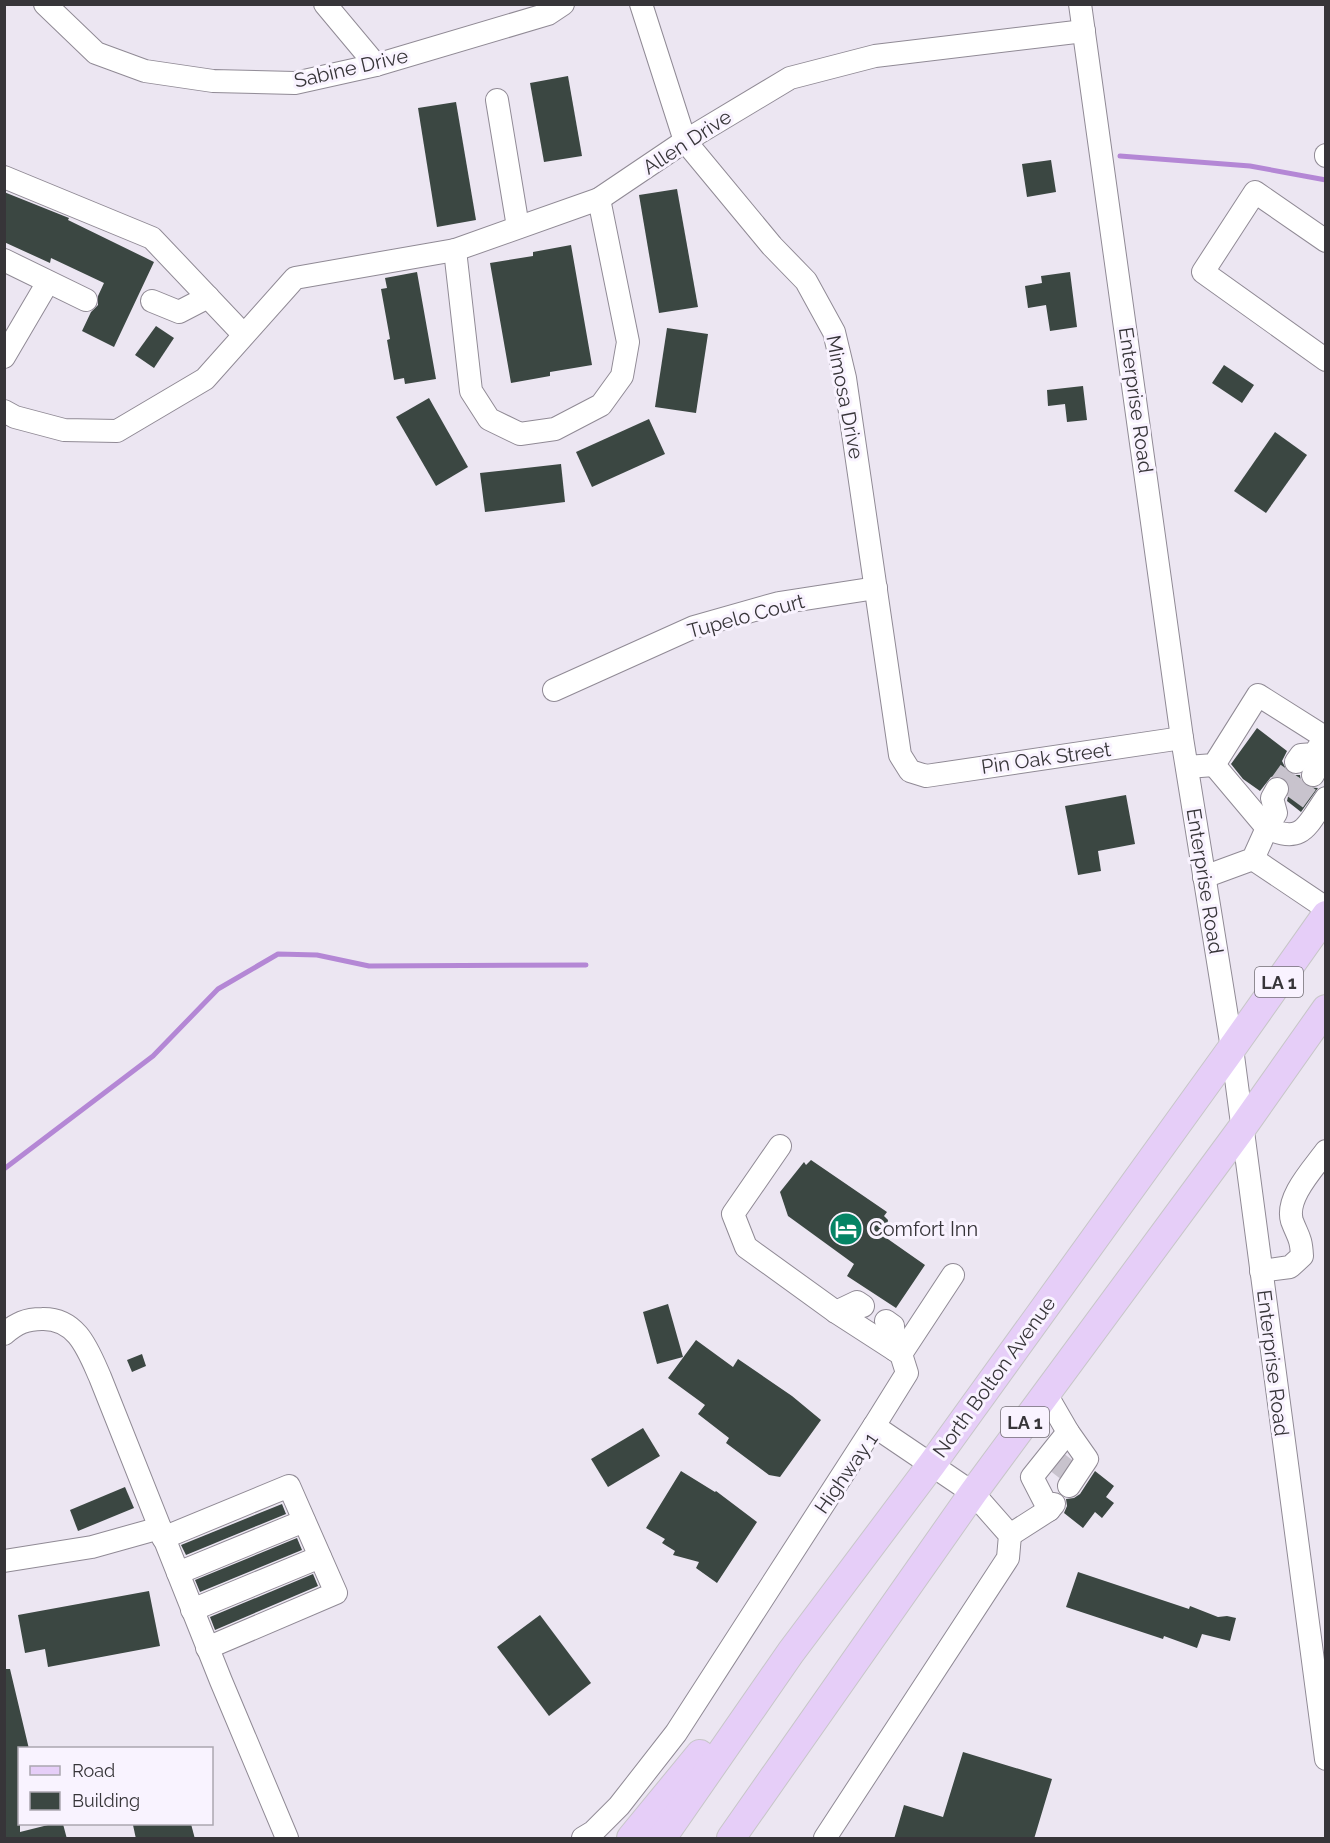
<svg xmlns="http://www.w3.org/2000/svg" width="1330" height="1843" font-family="Raleway,sans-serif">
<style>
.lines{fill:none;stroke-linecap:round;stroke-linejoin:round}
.stream{stroke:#b487d5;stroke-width:5}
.building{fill:#3b4742}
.minor-tunnel{stroke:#c8c3cd;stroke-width:22;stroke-dasharray:22 11;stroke-linecap:butt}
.minor-casing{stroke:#908a95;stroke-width:24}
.major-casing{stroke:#c7c6c8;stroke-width:30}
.minor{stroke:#fff;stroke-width:22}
.major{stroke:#e6cef8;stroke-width:28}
.labels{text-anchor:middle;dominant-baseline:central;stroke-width:6;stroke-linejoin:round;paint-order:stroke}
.shield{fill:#f9f3ff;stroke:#716e74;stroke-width:1.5}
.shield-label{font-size:18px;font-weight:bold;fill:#373539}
.street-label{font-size:20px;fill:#373539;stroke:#f9f3ff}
.poi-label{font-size:20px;fill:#373539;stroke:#f9f3ff;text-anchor:start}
</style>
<rect width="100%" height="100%" fill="#ece6f2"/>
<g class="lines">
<g class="stream">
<path d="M 1120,156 L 1250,166 L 1326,180"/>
<path d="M 4,1169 L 153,1056 L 218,989 L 278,954 L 317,955 L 369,966 L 586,965"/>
</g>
</g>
<g class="building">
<path d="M 568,76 L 582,156 L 544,162 L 530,83 Z"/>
<path d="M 456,102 L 476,220 L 437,227 L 418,108 Z"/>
<path d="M 1051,160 L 1056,192 L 1027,197 L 1022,164 Z"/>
<path d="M 677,189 L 698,307 L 659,313 L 639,195 Z"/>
<path d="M 4,192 L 69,218 L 68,220 L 154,262 L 114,347 L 82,331 L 91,312 L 98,305 L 98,296 L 104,283 L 51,258 L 50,263 L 4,242 Z"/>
<path d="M 571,245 L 592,365 L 550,372 L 550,376 L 511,383 L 490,263 L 533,256 L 533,252 Z"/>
<path d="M 417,272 L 436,379 L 405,384 L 404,378 L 394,380 L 387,340 L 390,339 L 381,289 L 387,288 L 385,278 Z"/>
<path d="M 1070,272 L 1077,327 L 1050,331 L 1046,305 L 1028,308 L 1025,286 L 1042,283 L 1041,276 Z"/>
<path d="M 156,326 L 174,338 L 154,368 L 135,355 Z"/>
<path d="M 667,328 L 708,334 L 696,413 L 655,407 Z"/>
<path d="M 1224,365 L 1254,385 L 1242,403 L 1212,383 Z"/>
<path d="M 1083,386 L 1087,420 L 1067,422 L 1065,404 L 1048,406 L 1047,390 Z"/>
<path d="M 429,398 L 468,467 L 436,486 L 396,417 Z"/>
<path d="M 649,419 L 665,454 L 592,487 L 576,452 Z"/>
<path d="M 1275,432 L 1307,455 L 1266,513 L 1234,491 Z"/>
<path d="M 561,464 L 565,502 L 485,512 L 480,473 Z"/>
<path d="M 1257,728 L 1287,751 L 1282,761 L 1288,773 L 1294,775 L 1300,775 L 1301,782 L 1306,787 L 1318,788 L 1301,812 L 1287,801 L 1290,788 L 1289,783 L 1284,778 L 1277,776 L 1271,777 L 1260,791 L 1243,779 L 1231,764 Z"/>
<path d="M 1126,795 L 1135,844 L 1098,851 L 1101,871 L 1078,875 L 1065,806 Z"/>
<path d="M 811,1160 L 887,1212 L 884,1216 L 888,1220 L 885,1237 L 925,1265 L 896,1308 L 847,1276 L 854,1264 L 788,1216 L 780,1192 L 804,1162 L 806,1165 Z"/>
<path d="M 668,1304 L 683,1357 L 657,1364 L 643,1312 Z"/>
<path d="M 696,1340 L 733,1367 L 738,1359 L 792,1396 L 821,1420 L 780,1477 L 769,1475 L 726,1443 L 729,1438 L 698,1414 L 705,1405 L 668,1378 Z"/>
<path d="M 142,1354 L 146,1366 L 132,1372 L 127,1360 Z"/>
<path d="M 643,1428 L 660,1456 L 608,1487 L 591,1459 Z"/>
<path d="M 681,1471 L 715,1492 L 716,1491 L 757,1522 L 717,1583 L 696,1568 L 699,1562 L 673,1555 L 675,1551 L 662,1543 L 665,1539 L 646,1528 Z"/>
<path d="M 1095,1471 L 1114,1486 L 1106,1497 L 1114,1503 L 1102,1518 L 1095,1512 L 1083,1528 L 1064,1513 L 1067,1506 L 1066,1499 L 1074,1498 L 1080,1494 Z"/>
<path d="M 125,1487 L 134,1508 L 78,1531 L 70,1510 Z"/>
<path d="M 282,1504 L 286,1514 L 186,1555 L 181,1545 Z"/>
<path d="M 297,1538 L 302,1550 L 200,1592 L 195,1580 Z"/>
<path d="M 1078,1572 L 1189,1609 L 1190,1606 L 1218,1617 L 1227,1616 L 1236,1618 L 1230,1641 L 1202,1634 L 1197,1648 L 1164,1636 L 1163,1639 L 1066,1607 Z"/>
<path d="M 313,1574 L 318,1586 L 215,1630 L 210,1617 Z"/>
<path d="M 149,1591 L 160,1646 L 48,1667 L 45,1649 L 25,1653 L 18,1615 Z"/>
<path d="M 540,1615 L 591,1683 L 549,1716 L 497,1647 Z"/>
<path d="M 4,1669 L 10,1669 L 29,1749 L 20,1749 L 20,1832 L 52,1824 L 63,1824 L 67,1839 L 4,1839 Z"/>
<path d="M 963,1752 L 1052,1779 L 1034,1839 L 894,1839 L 904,1805 L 943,1817 Z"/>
<path d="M 140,1824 L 191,1824 L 195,1839 L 136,1839 L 133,1825 Z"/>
</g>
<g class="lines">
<g class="minor-tunnel">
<path d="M 1277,789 L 1296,762"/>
<path d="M 1294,801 L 1313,775"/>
<path d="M 1053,1473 L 1068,1454"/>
</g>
<g class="minor-casing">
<g id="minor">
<path d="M 45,4 L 96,53 L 145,71 L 213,81 L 295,83 L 376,65 L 548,14 L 563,4"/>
<path d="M 325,4 L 376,65"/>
<path d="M 641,4 L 685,141 L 772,246 L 806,281 L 834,332 L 845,378 L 900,755 L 910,771 L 926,776 L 1182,738"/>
<path d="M 1080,4 L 1182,738 L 1232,1048 L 1326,1759"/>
<path d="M 497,100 L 518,227"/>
<path d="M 1326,155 L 1326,156"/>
<path d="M 4,177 L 152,238 L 243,334"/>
<path d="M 1326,241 L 1255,192 L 1203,272 L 1326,360"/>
<path d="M 455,250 L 471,391 L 489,419 L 520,434 L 555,429 L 601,405 L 622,376 L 628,342 L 599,199"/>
<path d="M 4,260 L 86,300"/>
<path d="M 152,301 L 179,312 L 208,297"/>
<path d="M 4,357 L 48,282"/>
<path d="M 4,411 L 15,417 L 64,430 L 117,431 L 205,379 L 295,278 L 455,250 L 599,199 L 685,141 L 790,78 L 875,56 L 1084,31"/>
<path d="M 554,690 L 694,627 L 779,603 L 876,588"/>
<path d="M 1296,762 L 1301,755 L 1314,754 L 1325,738"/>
<path d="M 1187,767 L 1214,765 L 1258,695 L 1326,738"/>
<path d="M 1313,775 L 1317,767 L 1314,754"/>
<path d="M 1277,789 L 1272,798 L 1276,813 L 1267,828 C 1303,845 1307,825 1326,798"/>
<path d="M 1253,859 L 1326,908"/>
<path d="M 1204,877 L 1253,859 L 1267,828 L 1214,765"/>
<path d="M 780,1146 L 733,1214 L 746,1247 L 836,1312 L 901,1354"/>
<path d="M 1261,1271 L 1290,1267 L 1302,1256 C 1301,1237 1298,1237 1292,1221 C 1285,1198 1313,1169 1326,1151"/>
<path d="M 836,1312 L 857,1302 L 863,1306"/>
<path d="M 886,1321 L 893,1326 L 895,1350"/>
<path d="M 4,1334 C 17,1323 26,1319 42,1319 C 77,1318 88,1350 100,1377 L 221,1681 L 287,1838"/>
<path d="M 1046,1394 L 1068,1432 L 1087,1459 L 1069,1486"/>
<path d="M 874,1426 L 907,1373 L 901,1354 L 953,1275"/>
<path d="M 1049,1510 L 1032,1477 L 1068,1432"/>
<path d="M 1010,1535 L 1049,1510 L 1054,1504"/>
<path d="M 163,1538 L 289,1486 L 336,1593 L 207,1648"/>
<path d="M 4,1561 L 92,1547 L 160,1528"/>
<path d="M 178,1573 L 304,1521"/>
<path d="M 192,1610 L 320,1557"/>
<path d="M 583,1838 L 593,1832 L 619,1806 L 676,1733 L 874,1426 L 973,1493 L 1010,1535 L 1008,1558 L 825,1838"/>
</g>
</g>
<g class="major-casing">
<g id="major">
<path d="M 631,1838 L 700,1754"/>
<path d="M 662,1838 L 791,1652 L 932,1464 L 1232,1048 L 1326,915"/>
<path d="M 731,1838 L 973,1493 L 1242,1128 L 1326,1009"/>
</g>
</g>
<use href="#minor" class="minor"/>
<use href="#major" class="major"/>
</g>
<defs>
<g id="hotel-disc" transform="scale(1.725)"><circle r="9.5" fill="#058465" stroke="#f9f3ff"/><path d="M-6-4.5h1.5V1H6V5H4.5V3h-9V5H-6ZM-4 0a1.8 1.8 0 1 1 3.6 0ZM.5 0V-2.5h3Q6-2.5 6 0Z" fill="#fff"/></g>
</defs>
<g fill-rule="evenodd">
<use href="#hotel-disc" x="846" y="1229"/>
</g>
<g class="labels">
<g class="shield">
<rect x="1255" y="967" width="48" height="30" rx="4.5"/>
<rect x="1001" y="1407" width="48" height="30" rx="4.5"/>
</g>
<g class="shield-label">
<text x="1279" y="982">LA 1</text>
<text x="1025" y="1422">LA 1</text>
</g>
<g class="street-label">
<text transform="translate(351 68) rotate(-13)">Sabine Drive</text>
<text transform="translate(687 142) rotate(-33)">Allen Drive</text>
<text transform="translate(845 397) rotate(79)">Mimosa Drive</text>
<text transform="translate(1136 400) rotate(82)">Enterprise Road</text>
<text transform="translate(746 616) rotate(-15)">Tupelo Court</text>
<text transform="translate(1046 758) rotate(-8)">Pin Oak Street</text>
<text transform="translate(1205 881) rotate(81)">Enterprise Road</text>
<text transform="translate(1273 1363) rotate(83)">Enterprise Road</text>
<text transform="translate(994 1377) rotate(-54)">North Bolton Avenue</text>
<text transform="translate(846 1473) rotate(-55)">Highway 1</text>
</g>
<g class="poi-label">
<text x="869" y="1229">Comfort Inn</text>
</g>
</g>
<rect width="1330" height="1843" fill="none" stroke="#373539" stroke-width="12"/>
<rect x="18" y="1747" width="195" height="78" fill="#f9f3ff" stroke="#aba7b0" stroke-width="1.5"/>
<rect x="30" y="1766" width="30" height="9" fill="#e6cef8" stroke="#aba7b0" stroke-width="1.5"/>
<text x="72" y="1777" font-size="18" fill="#373539">Road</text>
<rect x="30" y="1792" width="30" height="18" fill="#3b4742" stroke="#aba7b0" stroke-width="1.5"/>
<text x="72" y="1807" font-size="18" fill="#373539">Building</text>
</svg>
